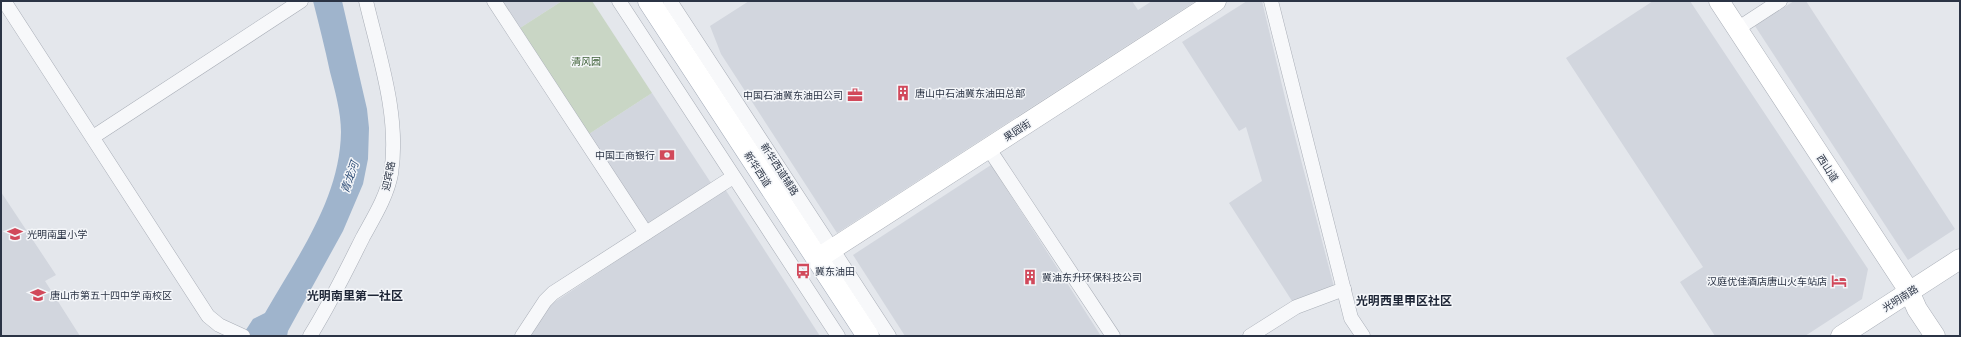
<svg xmlns="http://www.w3.org/2000/svg" width="1961" height="337" font-family="Barlow,'Noto Sans SC',sans-serif">
<style>
.built{fill:#d2d6de}
.green{fill:#c9d6c5}
.water{fill:#9fb4cc}
.lines{fill:none;stroke-linecap:round;stroke-linejoin:round}
.street-casing{stroke:#a9aeb7;stroke-width:15}
.secondary-casing{stroke:#a9aeb7;stroke-width:21}
.primary-casing{stroke:#a3abb8;stroke-width:23}
.street{stroke:#f7f8fa;stroke-width:14}
.secondary{stroke:#fff;stroke-width:20}
.primary{stroke:#fff;stroke-width:22}
.labels{text-anchor:middle;dominant-baseline:central;stroke-width:3;stroke-linejoin:round;paint-order:stroke}
.park-label{font-size:10px;fill:#3f6138;stroke:#f4f6f9}
.poi-label{font-size:10px;fill:#2b3445;stroke:#f4f6f9;text-anchor:start}
.street-label{font-size:10px;fill:#2b3445;stroke:#f4f6f9}
.water-label{font-size:11px;font-style:italic;fill:#34527a;stroke:#f4f6f9}
.quarter-label{font-size:12px;font-weight:bold;fill:#1d2536;stroke:#f4f6f9}
</style>
<rect width="100%" height="100%" fill="#e4e7ec"/>
<g class="built">
<path d="M 502,1 L 562,1 L 520,28 Z"/>
<path d="M 749,1 L 1132,1 L 1138,10 L 1152,1 L 1196,1 L 837,233 L 721,54 L 710,26 Z"/>
<path d="M 1247,1 L 1262,1 L 1286,102 L 1334,287 L 1292,301 L 1229,203 L 1262,181 L 1246,127 L 1239,131 L 1182,42 Z"/>
<path d="M 1653,1 L 1690,1 L 1868,269 L 1862,299 L 1805,336 L 1715,336 L 1680,282 L 1703,267 L 1566,58 Z"/>
<path d="M 1794,1 L 1806,1 L 1955,229 L 1908,260 L 1755,26 Z"/>
<path d="M 652,93 L 711,183 L 648,225 L 589,134 Z"/>
<path d="M 991,165 L 1024,216 L 1101,336 L 905,336 L 853,255 Z"/>
<path d="M 725,189 L 820,336 L 528,336 L 546,309 L 553,303 Z"/>
<path d="M 1,192 L 56,275 L 45,281 L 80,336 L 1,336 Z"/>
</g>
<path class="green" d="M 562,1 L 592,1 L 652,93 L 589,134 L 520,28 Z"/>
<path class="water" d="M 313,1 L 342,1 L 367,109 L 369,128 L 368,159 L 363,184 L 343,231 L 288,331 L 287,336 L 242,336 L 253,319 L 265,313 C 297,257 340,199 341,132 C 341,112 335,91 330,72 C 325,48 319,25 313,1 Z"/>
<g class="lines">
<g class="street-casing">
<g id="street">
<path d="M 4,1 L 208,316 L 219,325 L 243,336"/>
<path d="M 494,1 L 646,233"/>
<path d="M 619,1 L 838,336"/>
<path d="M 670,1 L 889,336"/>
<path d="M 1271,1 L 1351,318 L 1363,336"/>
<path d="M 1737,29 L 1780,1"/>
<path d="M 93,137 L 301,1"/>
<path d="M 989,149 L 1113,336"/>
<path d="M 310,336 C 330,304 346,271 363,237 C 374,217 387,196 391,174 C 400,116 379,56 366,1"/>
<path d="M 522,336 L 545,301 L 553,293 L 733,177"/>
<path d="M 1250,336 L 1296,307 L 1344,289"/>
</g>
</g>
<g class="secondary-casing">
<g id="secondary">
<path d="M 1719,1 L 1909,291 L 1917,309 L 1935,336"/>
<path d="M 817,259 L 1216,1"/>
<path d="M 1841,336 L 1960,259"/>
</g>
</g>
<g class="primary-casing">
<path id="primary" d="M 649,1 L 868,336"/>
</g>
<use href="#street" class="street"/>
<use href="#secondary" class="secondary"/>
<use href="#primary" class="primary"/>
</g>
<defs>
<g id="building-bare" transform="scale(1.2)"><path d="M-4-6H4V6H1V3H-1V6H-4ZM-2.5-4.3h1.7v1.8h-1.7ZM.8-4.3h1.7v1.8H.8ZM-2.5-1h1.7V.8h-1.7ZM.8-1h1.7V.8H.8Z" fill="#d1495b" stroke="#f4f6f9" stroke-width="2.5" paint-order="stroke"/></g>
<g id="office-bare" transform="scale(1.2)"><path d="M-6-3h4V-5.5h4V-3h4V5H-6ZM-1-4.5V-3h2v-1.5ZM-6 0V1H6V0Z" fill="#d1495b" stroke="#f4f6f9" stroke-width="2.5" paint-order="stroke"/></g>
<g id="bank-bare" transform="scale(1.2)"><path d="M-6-4H6V4H-6ZM0-2.3a2.3 2.3 0 1 0 0 4.6a2.3 2.3 0 1 0 0-4.6Z" fill="#d1495b" stroke="#f4f6f9" stroke-width="2.5" paint-order="stroke"/></g>
<g id="school-bare" transform="scale(1.2)"><path d="M0-5L7-2L0 1L-7-2ZM-4 1L0 2.5L4 1V4Q0 6-4 4Z" fill="#d1495b" stroke="#f4f6f9" stroke-width="2.5" paint-order="stroke"/></g>
<g id="bus-bare" transform="scale(1.2)"><path d="M-5-6H5V4H4V6H2V4H-2V6H-4V4H-5ZM-3.5-4V0h7V-4ZM-3.5 1.2v1.5H-2V1.2ZM2 1.2v1.5H3.5V1.2Z" fill="#d1495b" stroke="#f4f6f9" stroke-width="2.5" paint-order="stroke"/></g>
<g id="hotel-bare" transform="scale(1.2)"><path d="M-6-4.5h1.5V1H6V5H4.5V3h-9V5H-6ZM-4 0a1.8 1.8 0 1 1 3.6 0ZM.5 0V-2.5h3Q6-2.5 6 0Z" fill="#d1495b" stroke="#f4f6f9" stroke-width="2.5" paint-order="stroke"/></g>
</defs>
<g fill-rule="evenodd">
<use href="#building-bare" x="903" y="93"/>
<use href="#office-bare" x="855" y="95"/>
<use href="#bank-bare" x="667" y="155"/>
<use href="#school-bare" x="15" y="234"/>
<use href="#bus-bare" x="803" y="271"/>
<use href="#building-bare" x="1030" y="277"/>
<use href="#hotel-bare" x="1839" y="281"/>
<use href="#school-bare" x="38" y="295"/>
</g>
<g class="labels">
<g class="park-label">
<text x="586" y="61">清风园</text>
</g>
<g class="poi-label">
<text x="915" y="93">唐山中石油冀东油田总部</text>
<text x="843" y="95" text-anchor="end">中国石油冀东油田公司</text>
<text x="655" y="155" text-anchor="end">中国工商银行</text>
<text x="27" y="234">光明南里小学</text>
<text x="815" y="271">冀东油田</text>
<text x="1042" y="277">冀油东升环保科技公司</text>
<text x="1827" y="281" text-anchor="end">汉庭优佳酒店唐山火车站店</text>
<text x="50" y="295">唐山市第五十四中学 南校区</text>
</g>
<g class="street-label">
<text transform="translate(1017 130) rotate(-33)">果园街</text>
<text transform="translate(1828 168) rotate(57)">西山道</text>
<text transform="translate(758 169) rotate(57)">新华西道</text>
<text transform="translate(780 169) rotate(57)">新华西道辅路</text>
<text transform="translate(388 176) rotate(-79)">迎宾路</text>
<text transform="translate(1900 298) rotate(-32)">光明南路</text>
</g>
<g class="water-label">
<text transform="translate(349 177) rotate(-71)">青龙河</text>
</g>
<g class="quarter-label">
<text x="355" y="295">光明南里第一社区</text>
<text x="1404" y="300">光明西里甲区社区</text>
</g>
</g>
<rect width="1961" height="337" fill="none" stroke="#2b3445" stroke-width="4"/>
</svg>
